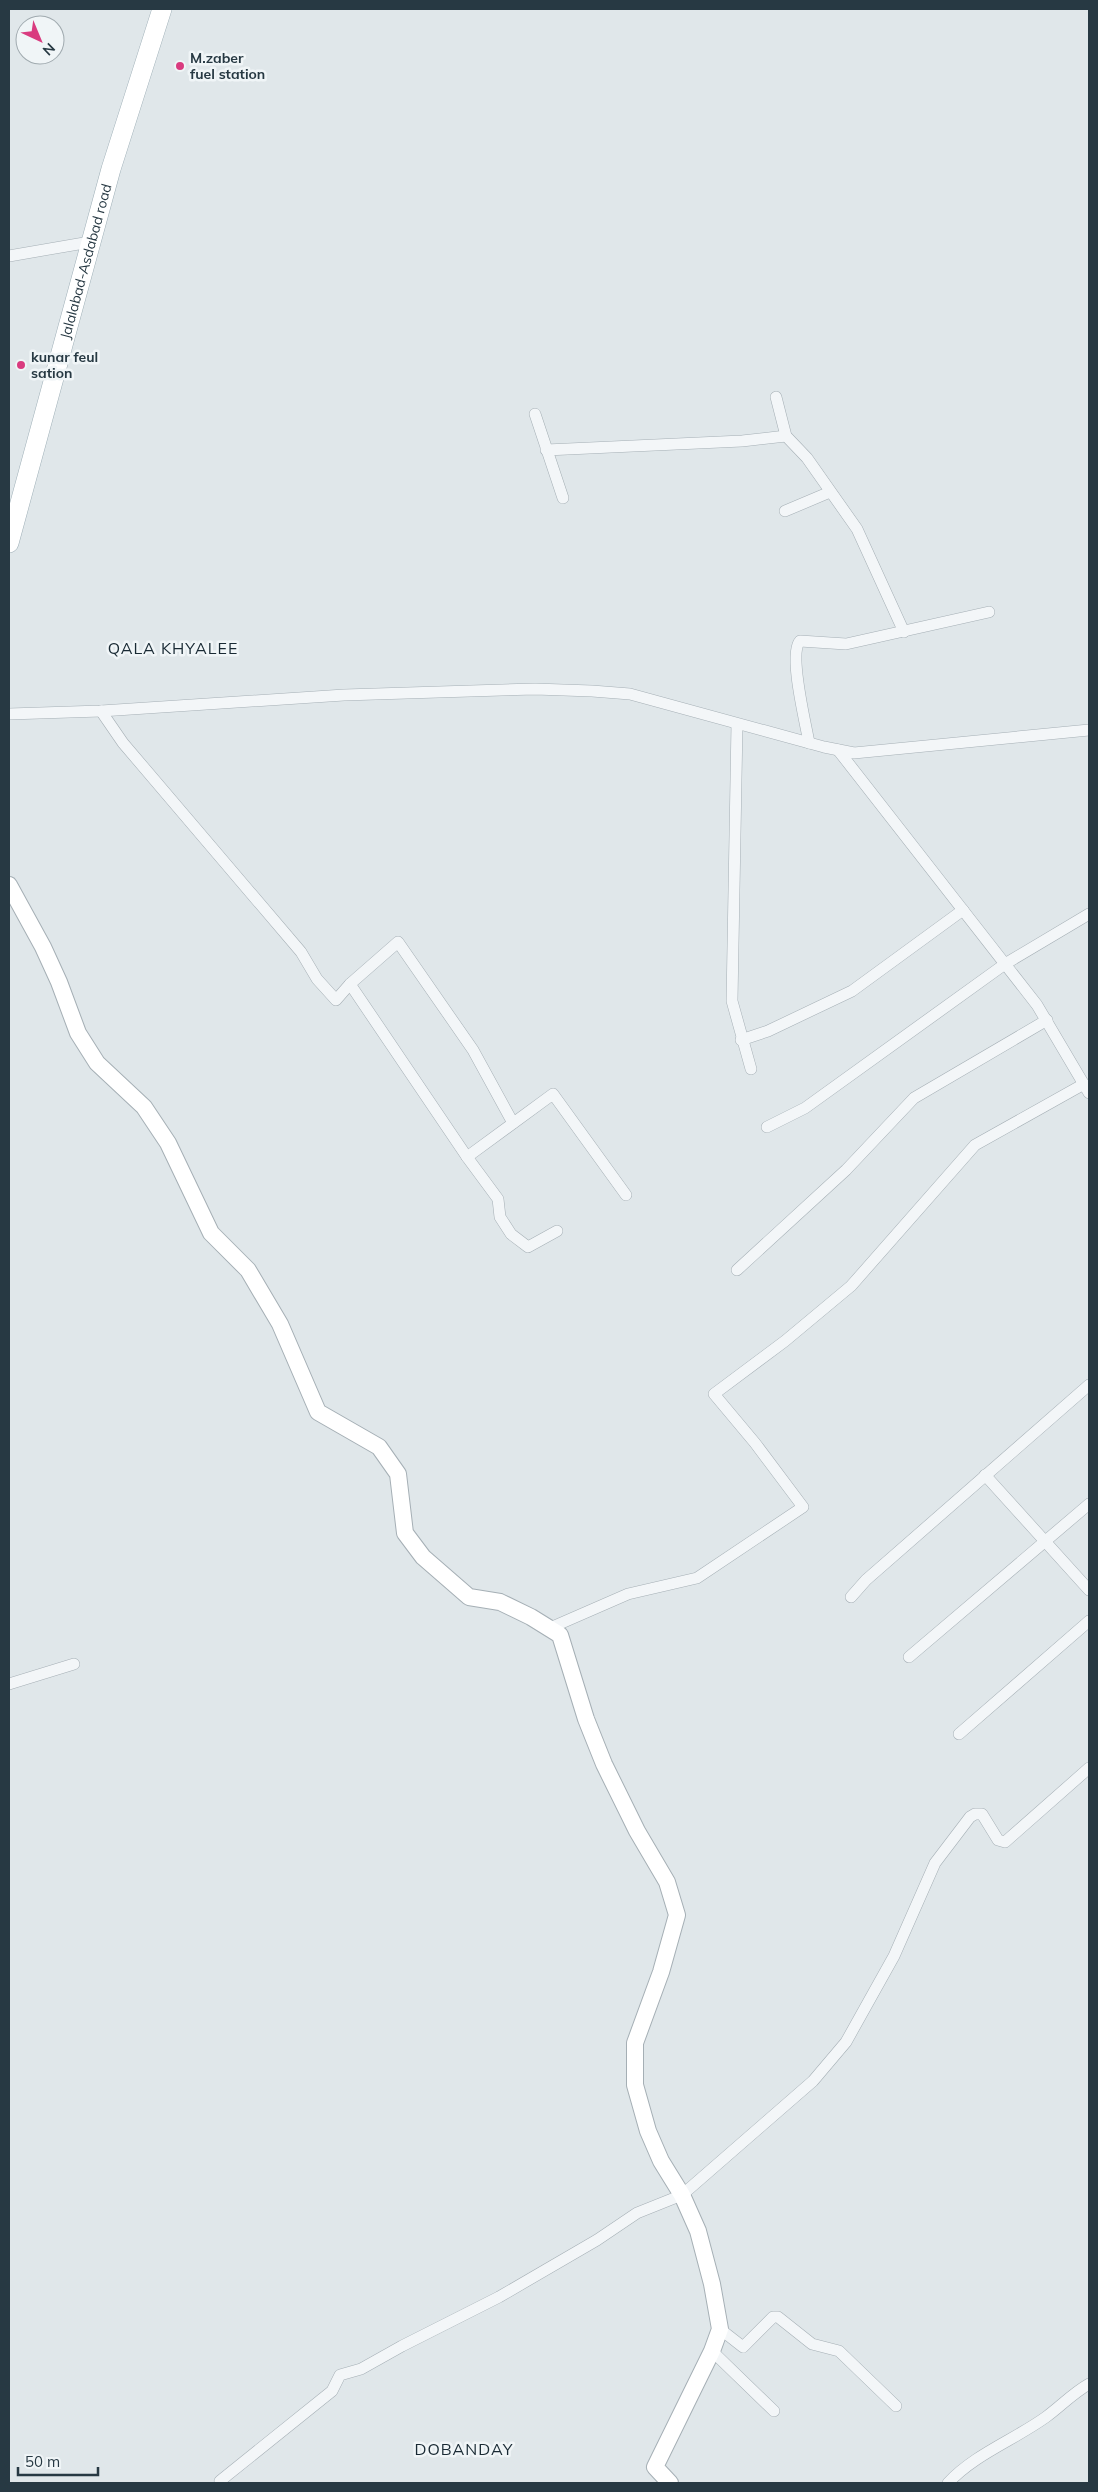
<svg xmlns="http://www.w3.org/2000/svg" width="1098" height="2492" font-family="Mulish,sans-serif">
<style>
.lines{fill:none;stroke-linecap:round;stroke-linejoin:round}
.street-casing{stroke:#a5afb5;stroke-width:12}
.secondary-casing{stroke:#a5afb5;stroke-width:18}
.primary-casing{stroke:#9eafb7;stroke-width:20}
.street{stroke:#f3f6f8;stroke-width:11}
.secondary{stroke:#fff;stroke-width:16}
.primary{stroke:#fff;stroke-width:19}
.poi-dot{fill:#d93b7f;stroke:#f0f5f7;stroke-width:2}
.labels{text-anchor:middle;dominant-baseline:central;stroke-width:5;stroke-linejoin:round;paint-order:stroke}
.poi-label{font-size:14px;font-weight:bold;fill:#273943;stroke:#f0f5f7;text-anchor:start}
.street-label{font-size:14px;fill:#273943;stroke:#f0f5f7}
.quarter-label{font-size:16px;letter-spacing:1px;fill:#192a34;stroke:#f0f5f7}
</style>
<rect width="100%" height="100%" fill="#e0e7ea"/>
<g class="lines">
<g class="street-casing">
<g id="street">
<path d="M 9,256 L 90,242"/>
<path d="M 776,397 L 786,436 L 807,458 L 857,529 L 904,632"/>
<path d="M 535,414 L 563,498"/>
<path d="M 546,450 L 742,441 L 786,436"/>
<path d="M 785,511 L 830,492"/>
<path d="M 101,711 L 123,743 L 301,952 L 317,979 L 336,1000 L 350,984 L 398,942 L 473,1050 L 513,1123"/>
<path d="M 9,714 L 101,711 L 344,695 L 535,689 L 592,691 L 630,694 L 824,747 L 854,753 L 1089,730"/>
<path d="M 737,724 L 732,1001 L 751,1069"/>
<path d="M 809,743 C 806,724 788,654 800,641 L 846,644 L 989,612"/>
<path d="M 838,750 L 1037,1005 L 1089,1093"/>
<path d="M 350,984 L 467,1157 L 498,1199 L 500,1217 L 511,1234 L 528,1247 L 557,1231"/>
<path d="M 741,1040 L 768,1031 L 852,991 L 963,910"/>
<path d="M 767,1127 L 805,1108 L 1005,964 L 1089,914"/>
<path d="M 467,1157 L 553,1094 L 626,1195"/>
<path d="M 737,1270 L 846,1170 L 914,1098 L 1047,1020"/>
<path d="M 985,1475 L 1089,1590"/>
<path d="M 851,1597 L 866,1580 L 1089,1385"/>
<path d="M 550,1628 L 628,1594 L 697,1578 L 803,1507 L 755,1443 L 714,1394 L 785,1341 L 851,1286 L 975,1145 L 1084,1084"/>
<path d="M 909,1657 L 1089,1504"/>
<path d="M 9,1684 L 74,1664"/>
<path d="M 959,1734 L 1089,1621"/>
<path d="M 720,2329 L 743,2347 L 773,2317 L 778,2317 L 812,2344 L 839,2351 L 896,2406"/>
<path d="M 712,2351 L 774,2411"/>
<path d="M 221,2483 L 220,2481 L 332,2391 L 340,2375 L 361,2369 L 402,2346 L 499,2297 L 597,2240 L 637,2213 L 682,2195 L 813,2081 L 846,2042 L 894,1956 L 935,1863 L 970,1817 L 975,1814 L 982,1814 L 998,1840 L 1005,1842 L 1089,1768"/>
<path d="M 948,2483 C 975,2454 1014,2440 1046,2417 C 1061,2406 1073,2393 1089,2384"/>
</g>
</g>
<g class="secondary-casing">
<path id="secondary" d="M 9,885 L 43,947 L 59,982 L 78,1033 L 97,1063 L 144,1107 L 168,1143 L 211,1233 L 248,1270 L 280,1324 L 318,1412 L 379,1447 L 398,1474 L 405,1533 L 423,1557 L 469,1597 L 500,1602 L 531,1617 L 560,1635 L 586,1719 L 604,1764 L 637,1831 L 667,1882 L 677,1915 L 661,1972 L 635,2043 L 635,2085 L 648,2131 L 661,2161 L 682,2195 L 698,2231 L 712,2284 L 720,2329 L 712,2351 L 655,2467 L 670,2483"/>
</g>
<g class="primary-casing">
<g id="primary">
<path id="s1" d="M 9,543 L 111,169 L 162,9"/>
</g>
</g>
<use href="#street" class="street"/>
<use href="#secondary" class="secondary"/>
<use href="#primary" class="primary"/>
</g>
<g class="poi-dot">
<circle cx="180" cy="66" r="5"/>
<circle cx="21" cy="365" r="5"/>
</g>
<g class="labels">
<g class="poi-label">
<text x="190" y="58">M.zaber<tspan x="190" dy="16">fuel station</tspan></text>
<text x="31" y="357">kunar feul<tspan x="31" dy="16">sation</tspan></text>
</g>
<g class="street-label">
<text stroke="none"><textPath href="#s1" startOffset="292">Jalalabad-Asdabad road</textPath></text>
</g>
<g class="quarter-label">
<text x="173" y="648">QALA KHYALEE</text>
<text x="464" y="2449">DOBANDAY</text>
</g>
</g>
<rect width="1098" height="2492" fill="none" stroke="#273943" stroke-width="20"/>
<g transform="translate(40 40) rotate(136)"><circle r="24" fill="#f0f5f7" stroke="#a0aaaf"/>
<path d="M0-4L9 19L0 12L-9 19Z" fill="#d93b7f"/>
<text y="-8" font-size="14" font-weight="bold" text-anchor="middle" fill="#273943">N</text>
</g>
<path d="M18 2467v8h80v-8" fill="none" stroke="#273943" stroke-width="2.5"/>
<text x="25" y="2467" font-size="15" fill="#273943" stroke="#f0f5f7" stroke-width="4" paint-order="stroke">50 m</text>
</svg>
